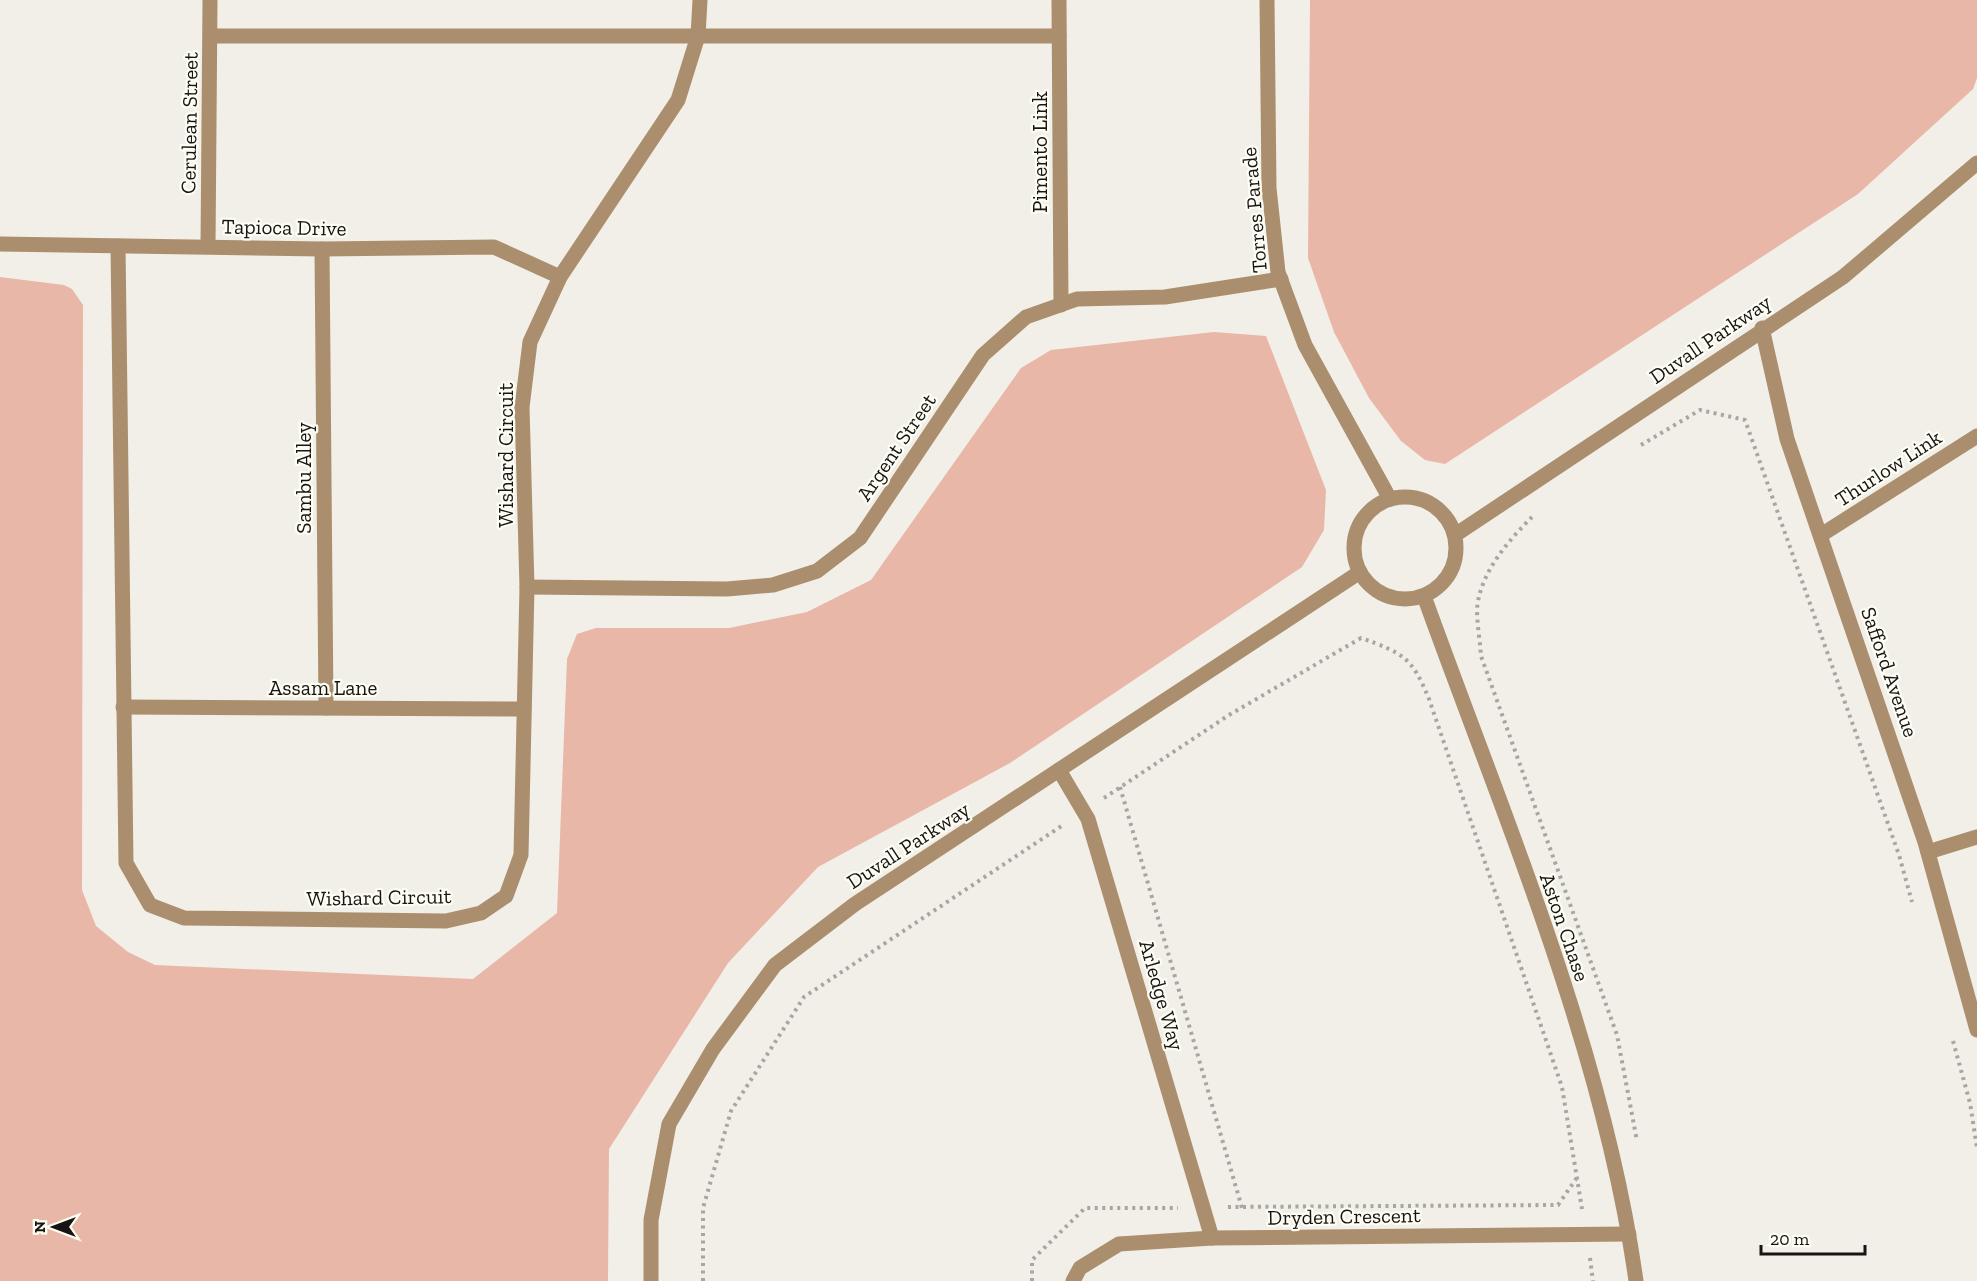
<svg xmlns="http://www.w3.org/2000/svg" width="1977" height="1281" font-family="'Zilla Slab',serif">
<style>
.green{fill:#e9b7a7}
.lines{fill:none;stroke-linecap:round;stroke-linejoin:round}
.path{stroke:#a7a6a0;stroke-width:4;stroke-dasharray:3 4.5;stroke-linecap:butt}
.minor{stroke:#ab8e6e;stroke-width:15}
.labels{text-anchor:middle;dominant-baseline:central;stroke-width:4.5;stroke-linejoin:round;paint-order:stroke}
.street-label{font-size:21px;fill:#161513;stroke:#fefdf4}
</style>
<rect width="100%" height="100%" fill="#f1efe7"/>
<g class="green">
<path d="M 1310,0 L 1977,0 L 1977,78 L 1973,89 L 1858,194 L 1445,464 L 1425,460 L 1401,441 L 1369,398 L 1334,332 L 1308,258 Z"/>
<path d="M 0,277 L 64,285 L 72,289 L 83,305 L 82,890 L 96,926 L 128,952 L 155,965 L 473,979 L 557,913 L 567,659 L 577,634 L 596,628 L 729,628 L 807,612 L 871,580 L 1021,368 L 1051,350 L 1214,332 L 1266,336 L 1326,490 L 1324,530 L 1302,567 L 1010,763 L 818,867 L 728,963 L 609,1149 L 608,1281 L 0,1281 Z"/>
</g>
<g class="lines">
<g class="path">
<path d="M 1641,445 L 1700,410 L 1745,420 L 1899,855 L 1912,902"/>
<path d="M 1532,517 C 1508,541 1480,573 1477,609 C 1477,624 1480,641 1481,656 L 1617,1035 L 1637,1141"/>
<path d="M 1120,787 L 1242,1208"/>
<path d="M 1104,798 L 1229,715 L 1361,638 C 1403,653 1412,657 1429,699 L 1562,1087 L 1582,1209"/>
<path d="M 1953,1041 L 1970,1103 L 1977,1148"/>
<path d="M 1228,1207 L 1558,1205 L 1576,1179"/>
<path d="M 1590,1258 L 1593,1281"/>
<path d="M 703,1281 L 703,1208 L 731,1111 L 804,997 L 1063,825"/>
<path d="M 1032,1281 L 1032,1260 L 1085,1208 L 1178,1208"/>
</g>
<g class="minor">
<path d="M 1059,0 L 1061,305"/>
<path d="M 1267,0 L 1269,188 L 1278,272 L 1305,345 L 1390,499"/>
<path d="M 211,36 L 1059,36"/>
<path d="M 0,244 L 322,249 L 494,247 L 560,277"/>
<path d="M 118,246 L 126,863 L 150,905 L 184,918 L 446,921 L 481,913 L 506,896 L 521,855 L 527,587 L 522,407 L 530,342 L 560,277 L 678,100 L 698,36 L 700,0"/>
<path d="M 208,246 L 210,0"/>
<path d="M 322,249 L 326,708"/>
<path d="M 1762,328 L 1787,439 L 1925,842 L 1977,1030"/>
<circle cx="1405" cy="548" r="51"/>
<path d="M 1455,535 L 1843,277 L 1977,163"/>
<path d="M 1821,535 L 1977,436"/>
<path d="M 527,587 L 727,589 L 773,585 L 817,571 L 860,538 L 983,355 L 1026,317 L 1077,299 L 1165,297 L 1281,279"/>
<path d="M 1424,596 C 1503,815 1604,1050 1636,1281"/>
<path d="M 123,707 L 524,709"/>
<path d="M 1059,770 L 1088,819 L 1212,1238"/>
<path d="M 1928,852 L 1977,837"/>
<path d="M 651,1281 L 651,1220 L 669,1124 L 713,1049 L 775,965 L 855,904 L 1360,572"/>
<path d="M 1073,1281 L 1080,1268 L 1119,1244 L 1212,1238 L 1629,1234"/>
</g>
</g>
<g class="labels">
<g class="street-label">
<text transform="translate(189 123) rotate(-89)">Cerulean Street</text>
<text transform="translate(1039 152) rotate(-90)">Pimento Link</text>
<text transform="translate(1254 210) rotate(-95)">Torres Parade</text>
<text transform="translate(284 227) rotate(1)">Tapioca Drive</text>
<text transform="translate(1710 339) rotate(-34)">Duvall Parkway</text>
<text transform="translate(896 447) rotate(-56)">Argent Street</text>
<text transform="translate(505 455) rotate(-90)">Wishard Circuit</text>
<text transform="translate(1888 468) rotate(-33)">Thurlow Link</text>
<text transform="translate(303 478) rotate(-90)">Sambu Alley</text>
<text transform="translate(1890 672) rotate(71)">Safford Avenue</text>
<text x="323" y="687">Assam Lane</text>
<text transform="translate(908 845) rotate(-33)">Duvall Parkway</text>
<text transform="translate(379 897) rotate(-1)">Wishard Circuit</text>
<text transform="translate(1565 927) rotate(71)">Aston Chase</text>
<text transform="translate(1162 995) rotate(74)">Arledge Way</text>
<text transform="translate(1344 1216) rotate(-1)">Dryden Crescent</text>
</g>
</g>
<g transform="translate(54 1227) rotate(270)" stroke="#fefdf4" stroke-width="4.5" paint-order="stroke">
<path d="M0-4.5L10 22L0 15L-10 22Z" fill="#161513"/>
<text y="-9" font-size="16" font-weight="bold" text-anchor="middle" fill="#161513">N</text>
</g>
<path d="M1761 1245v9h104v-9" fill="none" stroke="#161513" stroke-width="3"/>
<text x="1770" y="1245" font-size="18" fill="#161513" stroke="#fefdf4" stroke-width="4.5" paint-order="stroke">20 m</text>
</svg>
